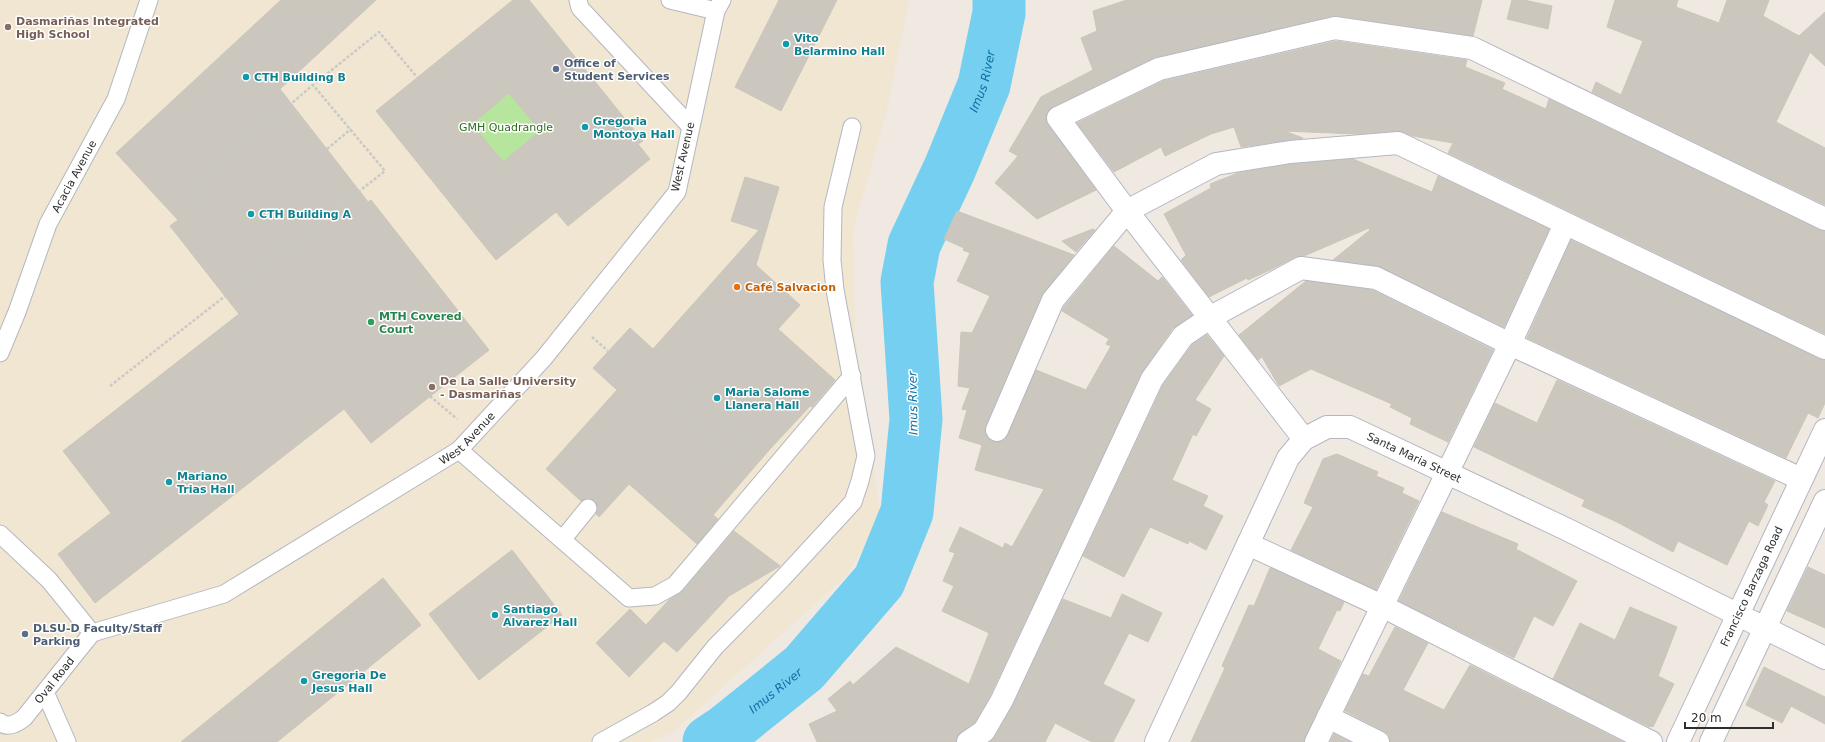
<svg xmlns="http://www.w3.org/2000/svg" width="1825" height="742" font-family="'DejaVu Sans',sans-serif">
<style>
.education{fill:#f0e6d1}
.green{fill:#b6e59e}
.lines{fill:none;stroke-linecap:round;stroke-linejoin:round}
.river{stroke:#75cff0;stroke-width:53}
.building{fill:#cbc7bf;stroke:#cbc5ba;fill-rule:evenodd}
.lane-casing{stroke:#b4b7c1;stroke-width:19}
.street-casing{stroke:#b4b7c1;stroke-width:24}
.secondary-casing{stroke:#b4b7c1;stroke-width:24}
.path{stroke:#c9c9c9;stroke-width:2.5;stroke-dasharray:3 2;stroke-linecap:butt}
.lane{stroke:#fff;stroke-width:17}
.street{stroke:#fff;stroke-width:22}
.secondary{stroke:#fff;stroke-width:22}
.education-dot{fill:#8d6e63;stroke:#fff;stroke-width:1.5}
.culture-dot{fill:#0f9aa8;stroke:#fff;stroke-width:1.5}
.service-dot{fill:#5c6f8a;stroke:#fff;stroke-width:1.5}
.food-dot{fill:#e8710a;stroke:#fff;stroke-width:1.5}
.leisure-dot{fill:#2e9e5b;stroke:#fff;stroke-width:1.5}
.labels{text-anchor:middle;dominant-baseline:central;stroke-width:3;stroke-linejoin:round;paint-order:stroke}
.education-label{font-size:11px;font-weight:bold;fill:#785e54;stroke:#fff;text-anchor:start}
.culture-label{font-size:11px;font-weight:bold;fill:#0d838f;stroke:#fff;text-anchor:start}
.service-label{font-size:11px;font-weight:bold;fill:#4e5e75;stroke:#fff;text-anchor:start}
.park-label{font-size:11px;fill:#2c6e1b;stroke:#fff}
.street-label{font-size:11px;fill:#2e2e2e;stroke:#fff}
.food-label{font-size:11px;font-weight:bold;fill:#c56008;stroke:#fff;text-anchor:start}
.leisure-label{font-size:11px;font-weight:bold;fill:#27864d;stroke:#fff;text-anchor:start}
.water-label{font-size:12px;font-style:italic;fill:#0d6fa3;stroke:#fff}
</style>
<rect width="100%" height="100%" fill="#efe9e1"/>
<path class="education" d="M 0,0 L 909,0 L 886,114 L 853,230 L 855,334 L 871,440 L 880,520 L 846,576 L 672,733 L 651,742 L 0,742 Z"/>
<path class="green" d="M 509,93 L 540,131 L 503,162 L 472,124 Z"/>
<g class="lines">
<path class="river" id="s1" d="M 709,742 L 727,730 L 804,668 L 879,581 L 907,512 L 916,419 L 907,282 L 914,245 L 950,168 L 984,85 L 999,13 L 999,0"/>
</g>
<g class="building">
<path d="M 281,0 L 376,0 L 280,89 L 368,202 L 371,200 L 489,350 L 371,443 L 344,409 L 95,603 L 58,554 L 111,513 L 63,451 L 239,314 L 170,226 L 178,220 L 116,153 Z"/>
<path d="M 513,0 L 529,0 L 643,141 L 638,144 L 650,159 L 568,226 L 556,212 L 496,260 L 376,111 ZM 509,93 L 540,131 L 503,162 L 472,124 Z"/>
<path d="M 779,0 L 837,0 L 781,111 L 735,87 Z"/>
<path d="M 1127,0 L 1482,0 L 1473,36 L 1332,16 L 1156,57 L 1053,107 L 1047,112 L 1046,119 L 1048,125 L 1096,190 L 1037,219 L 995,183 L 1018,156 L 1009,151 L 1041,97 L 1093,70 L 1081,38 L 1097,31 L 1093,11 Z"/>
<path d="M 1512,0 L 1524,0 L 1552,6 L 1548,29 L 1507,19 Z"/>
<path d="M 1615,0 L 1678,0 L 1676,7 L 1719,23 L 1727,0 L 1769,0 L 1763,16 L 1799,36 L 1825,12 L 1825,66 L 1810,52 L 1776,122 L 1825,148 L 1825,205 L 1592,92 L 1596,82 L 1621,95 L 1643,41 L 1607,27 Z"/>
<path d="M 1336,41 L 1467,60 L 1465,67 L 1505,83 L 1502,89 L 1546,109 L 1549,99 L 1820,230 L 1825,231 L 1825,334 L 1448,153 L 1453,143 L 1413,136 L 1397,131 L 1356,134 L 1284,131 L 1303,138 L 1241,147 L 1234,127 L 1211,134 L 1165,156 L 1161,147 L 1114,172 L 1077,123 L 1163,81 Z"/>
<path d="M 1353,159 L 1432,192 L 1438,176 L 1549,229 L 1504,327 L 1381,267 L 1333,260 L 1370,230 L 1369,228 L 1304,256 L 1295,257 L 1272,269 L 1248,280 L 1247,278 L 1209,297 L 1181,260 L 1186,255 L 1164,214 L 1211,188 L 1210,184 L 1238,173 L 1292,164 Z"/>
<path d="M 745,177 L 779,187 L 756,265 L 800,305 L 778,329 L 835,380 L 812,407 L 810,406 L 770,449 L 713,515 L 718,519 L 697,544 L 629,484 L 599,517 L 596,514 L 598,509 L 595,501 L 589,498 L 581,501 L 546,469 L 617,390 L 593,368 L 630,328 L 653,349 L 759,230 L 731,221 Z"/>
<path d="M 957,211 L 1074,255 L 1042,295 L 986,425 L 985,432 L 987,438 L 992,441 L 999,442 L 1005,440 L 1008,435 L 1036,370 L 1086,390 L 1111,346 L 1106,344 L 1109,339 L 1062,311 L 1064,307 L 1114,246 L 1158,281 L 1162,277 L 1192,315 L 1173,328 L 1141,374 L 991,694 L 975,722 L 961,732 L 957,736 L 956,742 L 817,742 L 809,724 L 837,711 L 828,699 L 850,681 L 853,685 L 896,647 L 969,684 L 989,633 L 942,611 L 954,586 L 943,581 L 955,553 L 949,551 L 960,527 L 1003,548 L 1005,543 L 1012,547 L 1044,489 L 975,470 L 982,445 L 959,438 L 967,410 L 962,409 L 970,388 L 958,386 L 961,332 L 972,333 L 990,296 L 957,281 L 970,253 L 963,250 L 964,248 L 944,239 Z"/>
<path d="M 1093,229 L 1095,230 L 1076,252 L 1062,241 Z"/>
<path d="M 1571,240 L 1820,359 L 1825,360 L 1825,403 L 1818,418 L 1808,413 L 1786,458 L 1527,338 Z"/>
<path d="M 1306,281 L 1372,290 L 1493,350 L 1448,442 L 1410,424 L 1412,418 L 1390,407 L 1392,404 L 1311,369 L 1279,386 L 1262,357 L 1258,360 L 1239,335 Z"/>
<path d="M 1207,335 L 1224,356 L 1195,400 L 1211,409 L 1196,436 L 1193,434 L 1172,480 L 1208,496 L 1203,506 L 1223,516 L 1206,550 L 1189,541 L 1188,544 L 1150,527 L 1124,577 L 1083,556 L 1163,385 L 1192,345 Z"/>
<path d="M 1557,380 L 1775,481 L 1764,502 L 1768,505 L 1758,526 L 1749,521 L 1727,565 L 1678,541 L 1673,552 L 1617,522 L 1582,506 L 1585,500 L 1474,447 L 1495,403 L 1537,423 Z"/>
<path d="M 1337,454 L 1378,472 L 1376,476 L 1404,488 L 1402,493 L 1419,501 L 1376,590 L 1291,550 L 1313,507 L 1304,503 L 1323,459 Z"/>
<path d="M 1442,512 L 1518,544 L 1516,549 L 1577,581 L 1553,626 L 1534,616 L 1514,658 L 1399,601 Z"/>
<path d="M 734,531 L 780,566 L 729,596 L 677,652 L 664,641 L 629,677 L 596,643 L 630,609 L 646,625 L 669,600 L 683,591 Z"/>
<path d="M 512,550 L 562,615 L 479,680 L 429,614 Z"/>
<path d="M 1808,567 L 1825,575 L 1825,628 L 1787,611 Z"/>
<path d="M 1270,568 L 1344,602 L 1340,611 L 1337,610 L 1318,649 L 1341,661 L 1305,737 L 1304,742 L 1191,742 L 1225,668 L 1222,666 L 1249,605 L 1254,606 Z"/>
<path d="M 383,578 L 421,625 L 277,742 L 181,742 Z"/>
<path d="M 1122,594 L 1162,613 L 1148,642 L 1129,633 L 1103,684 L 1135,700 L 1113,742 L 1092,742 L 1055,723 L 1045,742 L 990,742 L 995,737 L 1013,705 L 1063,599 L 1111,618 Z"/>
<path d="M 1630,607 L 1677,627 L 1658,676 L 1674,684 L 1653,727 L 1651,726 L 1650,727 L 1553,679 L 1580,623 L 1615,640 Z"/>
<path d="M 1395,627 L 1428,643 L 1403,690 L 1444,710 L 1470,665 L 1623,742 L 1390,742 L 1389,735 L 1384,731 L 1345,711 L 1363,674 L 1369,676 Z"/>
<path d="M 1764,667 L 1825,697 L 1825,724 L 1791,706 L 1782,723 L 1746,705 Z"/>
<path d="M 1334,734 L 1350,742 L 1330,742 Z"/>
</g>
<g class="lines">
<g class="lane-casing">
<g id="lane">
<path d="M 578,0 L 580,8 L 690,126"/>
<path d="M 670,0 L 716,11"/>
<path id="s2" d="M 0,353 L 17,312 L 48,224 L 116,99 L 149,0"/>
<path d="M 459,450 L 629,598 L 655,596 L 675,585 L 852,376"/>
<path d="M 0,534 L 49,580 L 92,633"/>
<path d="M 562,540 L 588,508"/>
<path id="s3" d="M 92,633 L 224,594 L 459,450 L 544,358 L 677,192 L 716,11 L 722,0"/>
<path d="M 45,692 L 67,742"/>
<path id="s4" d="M 0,722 C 8,729 17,723 24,718 L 92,633"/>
<path d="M 601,742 L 653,713 L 668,703 L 679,692 L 715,647 L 783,578 L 853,502 L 860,481 L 866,456 L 835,290 L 832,260 L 833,207 L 852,127"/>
</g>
</g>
<g class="street-casing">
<g id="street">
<path d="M 997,430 L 1053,300 L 1127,211 L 1216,164 L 1290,152 L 1398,143 L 1825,348"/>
<path d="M 1304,439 L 1127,211 L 1058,118 L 1159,69 L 1335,28 L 1472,48 L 1825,219"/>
<path d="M 1248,544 L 1382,606 L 1651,742"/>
<path d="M 1328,717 L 1378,742"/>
<path d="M 968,742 L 984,731 L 1002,700 L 1152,379 L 1183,336 L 1211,317 L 1301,268 L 1376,278 L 1510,344 L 1801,479"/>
<path id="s5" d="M 1156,742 L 1288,458 L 1304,439 L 1327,427 L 1350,427 L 1566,529 L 1825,658"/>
<path d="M 1316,742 L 1510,344 L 1565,224"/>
</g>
</g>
<g class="secondary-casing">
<g id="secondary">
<path id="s6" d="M 1678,742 L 1825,430"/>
<path d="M 1711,742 L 1825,501"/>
</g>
</g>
<g class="path">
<path d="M 327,149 L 351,129"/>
<path d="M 201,202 L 191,189 L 313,85 L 379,32 L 417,77"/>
<path d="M 342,206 L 351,216"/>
<path d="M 250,267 L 255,273"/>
<path d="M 592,337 L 608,351"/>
<path d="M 614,356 L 627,368"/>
<path d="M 110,386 L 385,171 L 313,85"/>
<path d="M 430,396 L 457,419"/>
<path d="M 674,410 L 725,455 L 742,438 L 691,392"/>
</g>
<use href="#lane" class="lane"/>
<use href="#street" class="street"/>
<use href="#secondary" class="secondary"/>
</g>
<g class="education-dot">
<circle cx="8" cy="27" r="4"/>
<circle cx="432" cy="387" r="4"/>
</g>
<g class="culture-dot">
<circle cx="786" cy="44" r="4"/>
<circle cx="246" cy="77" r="4"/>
<circle cx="585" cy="127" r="4"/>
<circle cx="251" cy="214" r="4"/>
<circle cx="717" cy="398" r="4"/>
<circle cx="169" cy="482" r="4"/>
<circle cx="495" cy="615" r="4"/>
<circle cx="304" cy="681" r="4"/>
</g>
<g class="service-dot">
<circle cx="556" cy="69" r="4"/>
<circle cx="25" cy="634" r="4"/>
</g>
<circle class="food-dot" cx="737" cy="287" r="4"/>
<circle class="leisure-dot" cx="371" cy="322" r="4"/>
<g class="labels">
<g class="education-label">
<text x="16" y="21">Dasmariñas Integrated<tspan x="16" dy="13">High School</tspan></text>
<text x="440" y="381">De La Salle University<tspan x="440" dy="13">- Dasmariñas</tspan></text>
</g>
<g class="culture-label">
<text x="794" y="38">Vito<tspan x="794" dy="13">Belarmino Hall</tspan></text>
<text x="254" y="77">CTH Building B</text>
<text x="593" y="121">Gregoria<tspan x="593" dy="13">Montoya Hall</tspan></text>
<text x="259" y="214">CTH Building A</text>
<text x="725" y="392">Maria Salome<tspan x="725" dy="13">Llanera Hall</tspan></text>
<text x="177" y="476">Mariano<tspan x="177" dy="13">Trias Hall</tspan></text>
<text x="503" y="609">Santiago<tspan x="503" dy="13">Alvarez Hall</tspan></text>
<text x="312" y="675">Gregoria De<tspan x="312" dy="13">Jesus Hall</tspan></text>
</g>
<g class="service-label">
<text x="564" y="63">Office of<tspan x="564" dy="13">Student Services</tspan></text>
<text x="33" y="628">DLSU-D Faculty/Staff<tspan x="33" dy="13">Parking</tspan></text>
</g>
<g class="park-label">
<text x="506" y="127">GMH Quadrangle</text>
</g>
<g class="street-label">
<text transform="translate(683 157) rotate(-77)">West Avenue</text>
<text stroke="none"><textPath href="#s2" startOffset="192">Acacia Avenue</textPath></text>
<text stroke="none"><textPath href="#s3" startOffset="427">West Avenue</textPath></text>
<text stroke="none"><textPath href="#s5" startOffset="458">Santa Maria Street</textPath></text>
<text stroke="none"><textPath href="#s6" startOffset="172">Francisco Barzaga Road</textPath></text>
<text stroke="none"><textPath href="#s4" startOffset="75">Oval Road</textPath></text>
</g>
<g class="food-label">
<text x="745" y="287">Café Salvacion</text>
</g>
<g class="leisure-label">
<text x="379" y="316">MTH Covered<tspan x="379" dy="13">Court</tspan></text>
</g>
<g class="water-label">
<text stroke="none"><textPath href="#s1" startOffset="756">Imus River</textPath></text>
<text transform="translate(913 403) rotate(-91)">Imus River</text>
<text stroke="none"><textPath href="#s1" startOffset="84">Imus River</textPath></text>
</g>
</g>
<path d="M1685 722v6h88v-6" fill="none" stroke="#2e2e2e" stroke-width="2"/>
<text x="1691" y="722" font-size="12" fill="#2e2e2e" stroke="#ffffff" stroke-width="3" paint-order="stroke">20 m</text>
</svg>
